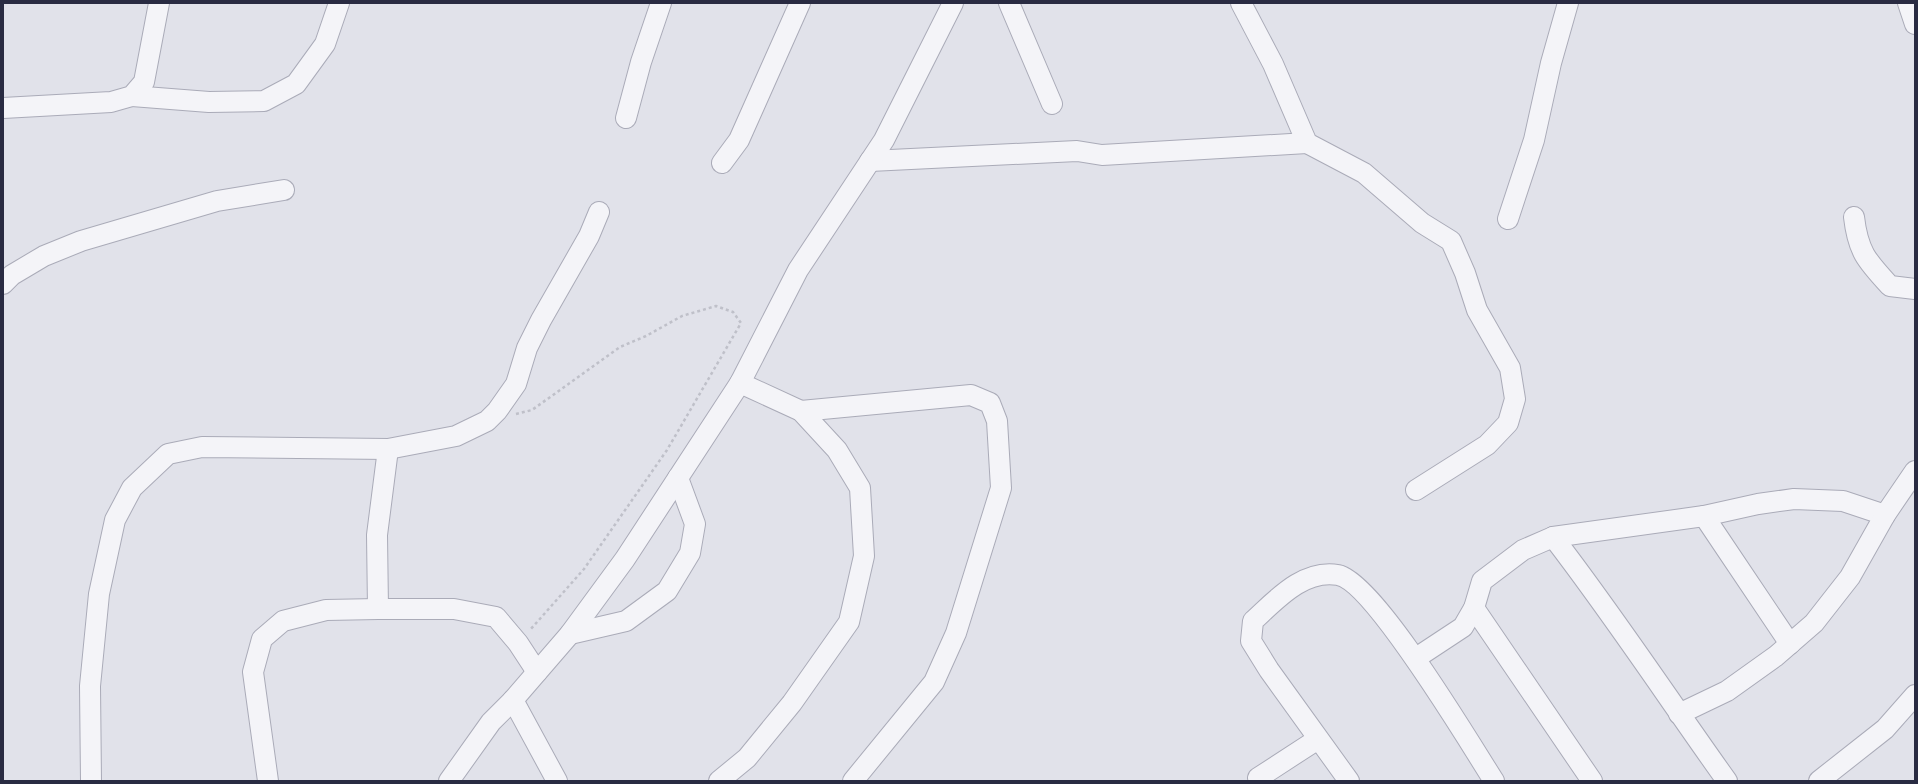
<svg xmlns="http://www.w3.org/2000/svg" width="1918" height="784" font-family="'DejaVu Sans',sans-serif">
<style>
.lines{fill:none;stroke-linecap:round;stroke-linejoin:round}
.minor-casing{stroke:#aaabb8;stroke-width:22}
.path{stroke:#bfc0c9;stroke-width:2.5;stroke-dasharray:3 3;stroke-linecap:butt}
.minor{stroke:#f4f4f8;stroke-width:20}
</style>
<rect width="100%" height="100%" fill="#e1e2ea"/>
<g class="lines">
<g class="minor-casing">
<g id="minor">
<path d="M 1009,3 L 1052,104"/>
<path d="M 1241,3 L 1273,64 L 1307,143 L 1364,173 L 1422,223 L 1451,241 L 1465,273 L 1477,310 L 1510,368 L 1515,399 L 1508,423 L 1487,445 L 1416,490"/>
<path d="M 1908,3 L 1915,24"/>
<path d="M 132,96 L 209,102 L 264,101 L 296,84 L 325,44 L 339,3"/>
<path d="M 3,108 L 111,102 L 132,96 L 144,82 L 159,3"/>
<path d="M 626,118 L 641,62 L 661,3"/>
<path d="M 870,161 L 1077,151 L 1102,155 L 1307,143"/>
<path d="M 722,163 L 739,140 L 800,3"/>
<path d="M 1854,217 C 1858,252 1867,261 1890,286 L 1915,289"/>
<path d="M 1508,219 L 1534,140 L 1551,63 L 1568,3"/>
<path d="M 3,284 L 12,275 L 44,256 L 81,241 L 217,201 L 284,190"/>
<path d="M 801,411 L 971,395 L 990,403 L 997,421 L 1001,488 L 956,633 L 934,682 L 853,781"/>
<path d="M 1704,516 L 1790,644"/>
<path d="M 1553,537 C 1614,616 1669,700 1727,781"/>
<path d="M 1474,608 L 1592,781"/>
<path d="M 378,609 L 377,535 L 388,449"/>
<path d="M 570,634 L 626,621 L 667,591 L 690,553 L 695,524 L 678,478"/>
<path d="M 1416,658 L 1463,627 L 1474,608 L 1482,581 L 1523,550 L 1553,537 L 1704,516 L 1758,504 L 1794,499 L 1843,501 L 1885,515"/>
<path d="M 513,700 L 557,781"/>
<path d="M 1679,714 L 1727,691 L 1776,656 L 1814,623 L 1850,577 L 1885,515 L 1915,471"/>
<path d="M 1258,778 L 1318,739"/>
<path d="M 91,781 L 90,686 L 99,594 L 115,520 L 132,488 L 168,454 L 202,447 L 388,449 L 456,436 L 487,421 L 497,411 L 516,384 L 527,348 L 541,320 L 589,236 L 599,212"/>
<path d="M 268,781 L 253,672 L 262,639 L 283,621 L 326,610 L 378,609 L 454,609 L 496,617 L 518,643 L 537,672"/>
<path d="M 449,781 L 491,722 L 513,700 L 570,634 L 625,559 L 740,383 L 798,270 L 884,140 L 953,3"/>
<path d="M 719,781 L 747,758 L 792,703 L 849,622 L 864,556 L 860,488 L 837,450 L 801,411 L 740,383"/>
<path d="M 1349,781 L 1269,670 L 1251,641 L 1253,621 C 1276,600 1303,569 1338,575 C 1374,582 1471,745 1494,781"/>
<path d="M 1819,781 L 1885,729 L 1915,695"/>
</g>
</g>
<path class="path" d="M 516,414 L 532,410 L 620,347 L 646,336 L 682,316 L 716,306 L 733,312 L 741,323 L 667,450 L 584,569 L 530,630"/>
<use href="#minor" class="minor"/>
</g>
<rect width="1918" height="784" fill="none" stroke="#292b42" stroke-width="8"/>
</svg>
